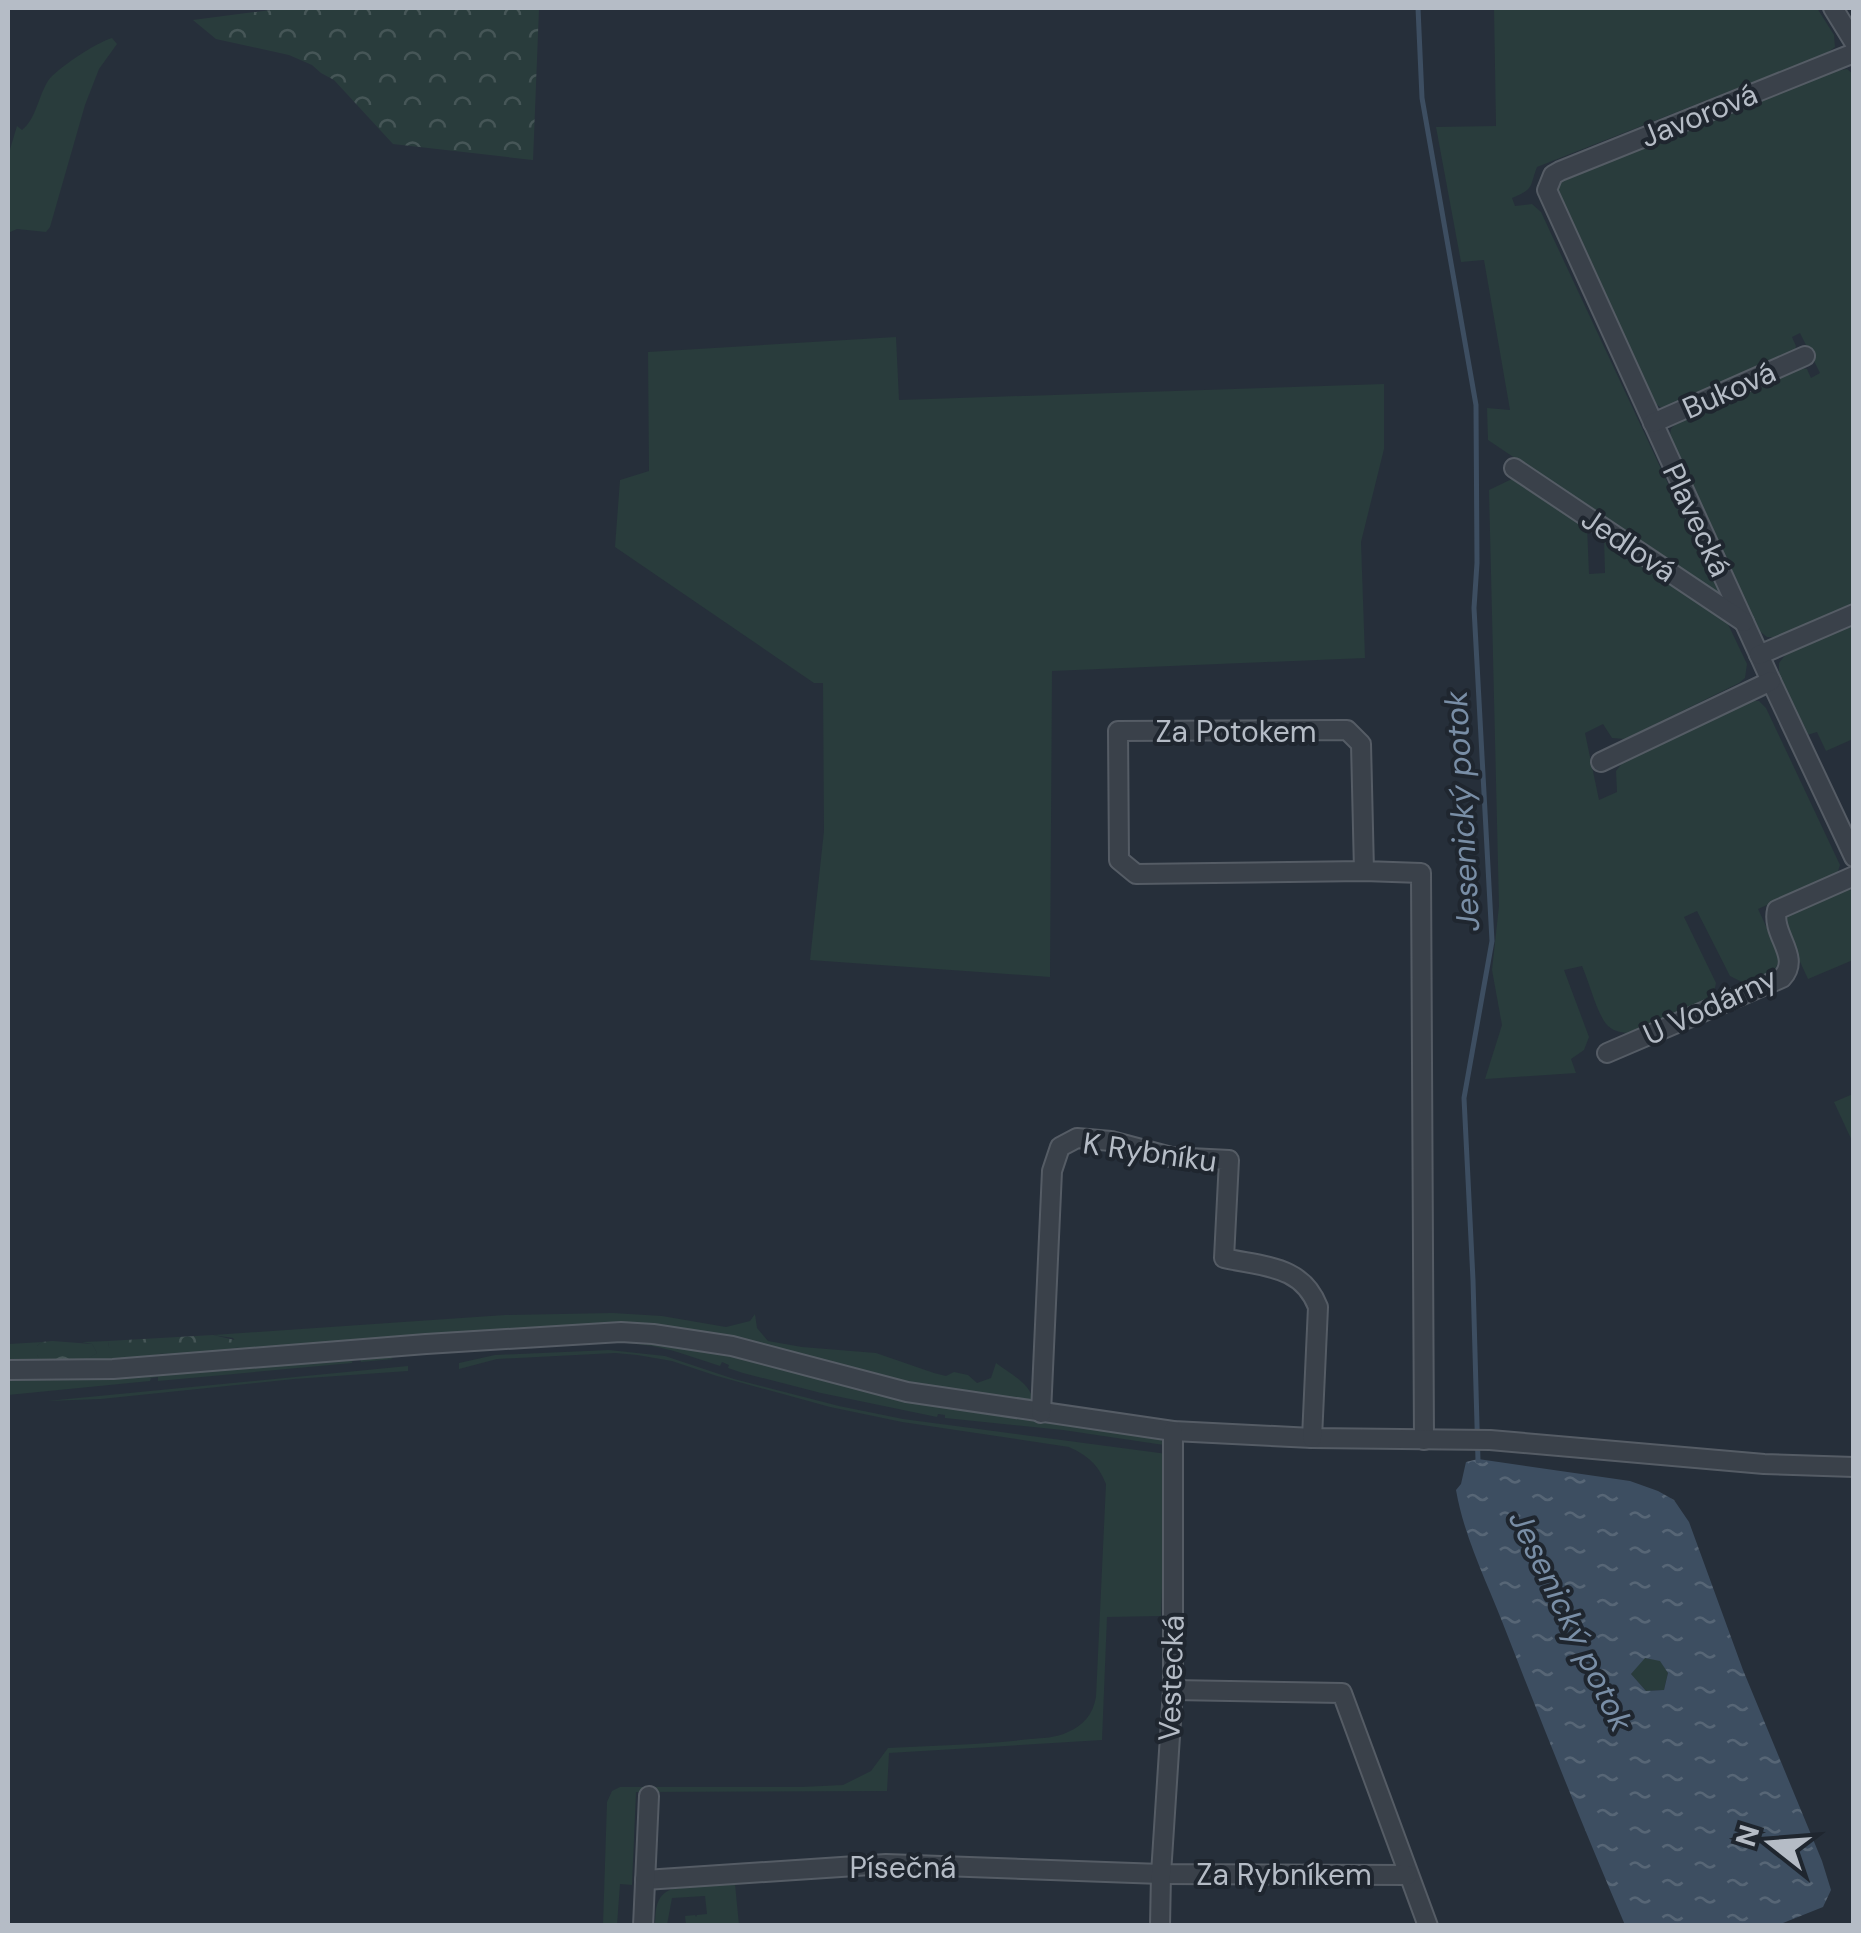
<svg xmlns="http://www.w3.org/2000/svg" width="1861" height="1933" font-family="'DM Sans',sans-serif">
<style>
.green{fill:#293c3c}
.forest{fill:url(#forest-crowns)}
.water{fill:url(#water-ripples);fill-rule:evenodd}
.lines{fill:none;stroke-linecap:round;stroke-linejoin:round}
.stream{stroke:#3d4e61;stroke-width:5}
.minor-casing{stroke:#555c65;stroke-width:22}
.minor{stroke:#3a414a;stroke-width:18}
.labels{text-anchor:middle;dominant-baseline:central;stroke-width:8;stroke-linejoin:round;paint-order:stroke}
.street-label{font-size:30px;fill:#b5bcc6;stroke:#1f262f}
.water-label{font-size:32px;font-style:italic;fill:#798ea6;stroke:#1f262f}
</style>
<defs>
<pattern id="forest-crowns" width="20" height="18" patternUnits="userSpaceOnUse" patternTransform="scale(2.5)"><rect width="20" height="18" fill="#293c3c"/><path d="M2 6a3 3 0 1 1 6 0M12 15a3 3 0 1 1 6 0" fill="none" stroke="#465657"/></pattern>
<pattern id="water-ripples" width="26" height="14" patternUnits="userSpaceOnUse" patternTransform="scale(2.5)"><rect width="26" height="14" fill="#3d4e61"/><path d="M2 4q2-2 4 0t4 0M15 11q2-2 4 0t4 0" fill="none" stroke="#576676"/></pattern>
</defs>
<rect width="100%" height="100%" fill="#262f3a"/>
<g class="green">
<path d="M 1494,8 L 1817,8 L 1834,35 L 1835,47 L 1827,53 L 1537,167 C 1529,188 1535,188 1512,198 L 1515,206 L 1532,204 L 1541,212 L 1721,597 L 1488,440 L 1487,408 L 1510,410 L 1484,260 L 1461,262 L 1436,127 L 1496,126 Z"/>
<path d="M 112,38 L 117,44 L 99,69 L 85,105 L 50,227 L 46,232 L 17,229 L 8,233 L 8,156 L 17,126 L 22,130 C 36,119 38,97 48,81 C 56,69 97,42 112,38 Z"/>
<path d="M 1847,69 L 1853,74 L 1853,604 L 1778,637 L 1767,637 L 1758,630 L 1669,440 L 1671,429 L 1678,421 L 1800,367 L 1807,369 L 1811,378 L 1820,373 L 1800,333 L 1792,337 L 1796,346 L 1794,353 L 1671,407 L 1660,407 L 1651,400 L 1556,196 L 1556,185 L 1564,177 L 1836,71 Z"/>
<path d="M 896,337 L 899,400 L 1384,384 L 1384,449 L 1361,542 L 1365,658 L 1052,671 L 1050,977 L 810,960 L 824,831 L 823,683 L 814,683 L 615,547 L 620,480 L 649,471 L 648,352 Z"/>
<path d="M 1514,478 L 1587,527 L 1589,574 L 1605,573 L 1604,539 L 1726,620 L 1747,664 L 1745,678 L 1739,683 L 1625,739 L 1612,738 L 1603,724 L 1585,733 L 1599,800 L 1617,792 L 1616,771 L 1623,762 L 1747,701 L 1759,701 L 1766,708 L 1840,865 L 1837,874 L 1758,909 L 1779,954 L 1779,961 L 1774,971 L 1744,983 L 1730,976 L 1697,911 L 1684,917 L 1716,983 L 1714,992 L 1710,998 L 1631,1033 C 1623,1033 1615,1032 1608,1026 C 1597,1015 1589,981 1582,966 L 1564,970 L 1589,1037 L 1584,1050 L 1571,1059 L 1576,1073 L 1485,1079 L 1502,1025 L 1492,970 L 1499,906 L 1489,490 Z"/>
<path d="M 1853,624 L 1853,739 L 1826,751 L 1817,732 L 1807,735 L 1779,674 L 1779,663 L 1786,654 Z"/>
<path d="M 1849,886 L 1853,896 L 1853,960 L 1808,979 L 1784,927 L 1789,913 Z"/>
<path d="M 1853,1094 L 1853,1143 L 1834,1102 Z"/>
<path d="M 613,1313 L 662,1316 L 726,1327 L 750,1321 L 755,1314 L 757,1328 L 768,1341 L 802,1347 L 876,1353 L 934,1373 L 946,1376 L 954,1372 L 968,1375 L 977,1383 L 991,1378 L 996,1363 C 1009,1373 1030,1383 1033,1400 L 1029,1403 L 933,1390 L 691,1333 L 144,1361 L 8,1362 L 10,1350 L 8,1344 L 42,1342 L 37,1346 L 37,1355 L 42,1361 L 83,1361 L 97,1353 L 92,1344 L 82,1342 L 108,1341 L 109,1347 L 145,1357 L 164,1353 L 182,1357 L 239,1347 L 233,1338 L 213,1335 L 505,1315 Z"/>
<path d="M 602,1340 L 642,1341 L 699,1348 L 1159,1437 L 1164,1445 L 1063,1430 L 945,1418 L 945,1415 L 938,1414 L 937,1417 L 821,1393 L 743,1373 L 728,1368 L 729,1365 L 722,1362 L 720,1366 C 698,1359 675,1350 652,1346 C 605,1338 555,1344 508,1346 Z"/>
<path d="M 609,1350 L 665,1356 L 734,1379 L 839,1406 L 903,1419 L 1167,1454 L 1161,1616 L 1107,1617 L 1102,1740 L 889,1753 L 887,1791 L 636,1792 L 632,1885 L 620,1884 L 617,1925 L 603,1925 L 607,1802 L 612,1791 L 620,1787 L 802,1787 L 843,1785 L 871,1771 L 888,1748 C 935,1745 983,1745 1030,1739 C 1042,1738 1056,1738 1068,1732 C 1084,1725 1093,1714 1096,1697 L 1106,1484 C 1098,1464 1088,1456 1069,1447 L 902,1422 L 830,1407 L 717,1376 L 672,1361 L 637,1355 L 615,1353 L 497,1359 L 459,1369 L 459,1363 L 495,1355 Z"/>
<path d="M 380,1352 L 393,1359 L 361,1362 L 360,1358 L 353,1359 L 352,1363 L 158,1381 L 158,1377 L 151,1378 L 150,1381 L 8,1395 L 8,1379 L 130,1375 Z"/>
<path d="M 408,1366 L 408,1371 L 294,1379 L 101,1399 L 47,1401 Z"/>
<path d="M 1644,1658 L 1660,1660 L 1668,1673 L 1664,1690 L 1646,1691 L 1631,1674 Z"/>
<path d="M 735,1884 L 739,1925 L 686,1925 L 685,1916 L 695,1915 L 696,1917 L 697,1915 L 707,1914 L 705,1896 L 672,1898 L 667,1925 L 655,1925 C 656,1908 655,1895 674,1888 Z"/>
</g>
<g class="forest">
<path d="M 286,8 L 539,8 L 533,160 L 393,144 L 334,80 L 321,73 L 312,65 L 289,55 L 216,39 L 193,20 Z"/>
<path d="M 213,1335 L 239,1341 L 240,1347 L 182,1357 L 164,1353 L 145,1357 L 119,1353 L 109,1347 L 108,1341 Z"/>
<path d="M 52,1341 L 92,1344 L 97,1353 L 84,1361 L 41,1361 L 37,1355 L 37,1346 L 42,1342 Z"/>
</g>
<path class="water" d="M 1478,1459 L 1630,1481 L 1658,1491 L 1674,1500 L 1689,1522 L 1743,1670 L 1822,1861 L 1831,1890 L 1823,1907 L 1778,1925 L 1625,1925 C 1584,1829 1545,1732 1507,1634 C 1489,1586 1465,1541 1456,1490 L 1461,1484 L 1466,1462 ZM 1645,1658 L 1660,1661 L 1668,1673 L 1664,1690 L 1646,1691 L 1631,1674 Z"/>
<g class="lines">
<path class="stream" d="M 1418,8 L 1422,98 L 1476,405 L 1477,563 L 1474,608 L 1492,941 L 1464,1098 L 1473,1280 L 1478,1461"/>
<g class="minor-casing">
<g id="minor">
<path d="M 1833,8 L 1854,42"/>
<path d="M 1854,53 L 1560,171 L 1553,175 L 1547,190 L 1771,681 L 1854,857"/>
<path d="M 1653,423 L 1805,356"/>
<path d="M 1514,468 L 1744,622"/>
<path d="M 1759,655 L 1854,614"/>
<path d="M 1601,762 L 1771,681"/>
<path d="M 1364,871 L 1361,744 L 1347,730 L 1118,731 L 1119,860 L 1136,874 L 1364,871 L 1421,873 L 1424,1440"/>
<path d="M 1607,1053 L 1782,978 C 1802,957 1771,935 1777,910 L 1854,876"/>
<path d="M 8,1370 L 113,1369 L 426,1344 L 621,1332 L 653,1334 L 732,1346 L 907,1392 L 1173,1431 L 1312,1438 L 1490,1440 L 1764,1464 L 1854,1467"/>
<path d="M 1041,1413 L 1052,1171 L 1060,1147 L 1077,1138 L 1111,1141 L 1171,1157 L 1229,1160 L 1224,1258 C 1264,1267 1302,1265 1318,1307 L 1312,1438"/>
<path d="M 1173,1690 L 1342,1693 L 1428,1926"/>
<path d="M 645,1880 L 886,1864 L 1161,1874 L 1408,1875"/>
<path d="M 643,1926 L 649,1796"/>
<path d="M 1160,1926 L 1161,1874 L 1173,1690 L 1173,1431"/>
</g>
</g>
<use href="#minor" class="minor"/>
</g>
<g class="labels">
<g class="street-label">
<text transform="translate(1699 115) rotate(-22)">Javorová</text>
<text transform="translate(1729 390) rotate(-24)">Buková</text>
<text transform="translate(1697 520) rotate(65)">Plavecká</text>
<text transform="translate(1629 545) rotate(34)">Jedlová</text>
<text x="1236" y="731">Za Potokem</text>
<text transform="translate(1710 1006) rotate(-25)">U Vodárny</text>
<text transform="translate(1150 1152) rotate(8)">K Rybníku</text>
<text transform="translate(1171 1678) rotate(-88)">Vestecká</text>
<text x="903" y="1867">Písečná</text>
<text x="1284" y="1874">Za Rybníkem</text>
</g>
<g class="water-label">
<text transform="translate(1462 811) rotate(-93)">Jesenický potok</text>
<text transform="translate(1571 1621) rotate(64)">Jesenický potok</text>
</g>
</g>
<rect width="1861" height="1933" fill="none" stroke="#b5bcc6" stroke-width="20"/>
<g transform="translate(1771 1843) rotate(287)" stroke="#1f262f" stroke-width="8" paint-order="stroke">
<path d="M0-8L18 38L0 25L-18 38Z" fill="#b5bcc6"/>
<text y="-15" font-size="28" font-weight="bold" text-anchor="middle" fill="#b5bcc6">N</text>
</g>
</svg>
